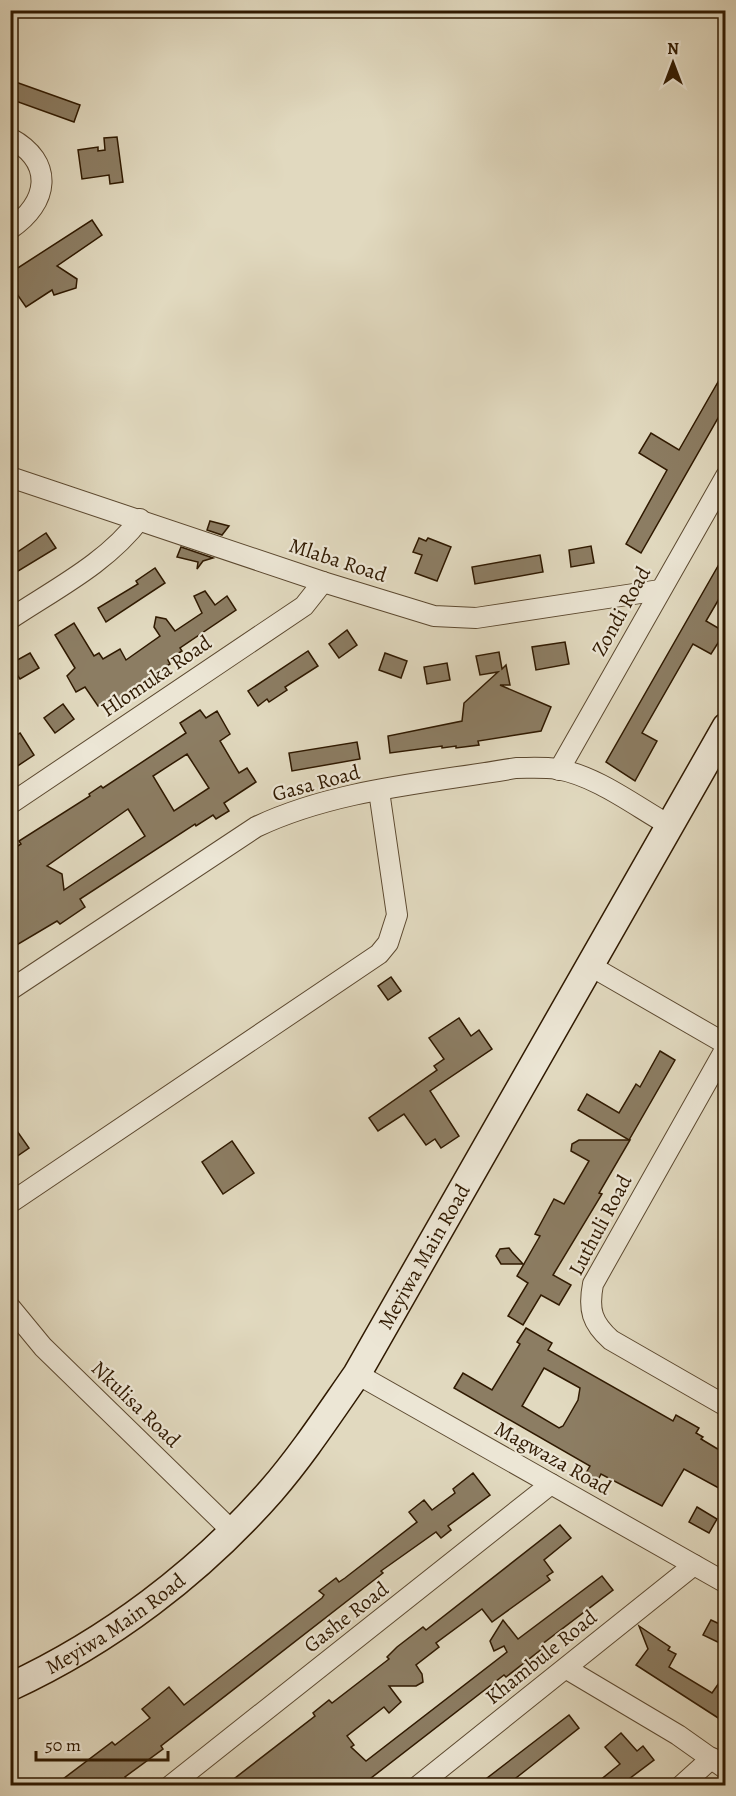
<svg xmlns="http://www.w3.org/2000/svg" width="736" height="1796" font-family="Alegreya,serif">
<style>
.building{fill:#8c7d63;stroke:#2f1900;stroke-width:1.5;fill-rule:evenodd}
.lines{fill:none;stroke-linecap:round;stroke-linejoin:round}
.street-casing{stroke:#5c4930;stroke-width:22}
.secondary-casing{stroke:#2f1900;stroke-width:30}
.street{stroke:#ece6d5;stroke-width:20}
.secondary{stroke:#ece6d5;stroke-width:27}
.labels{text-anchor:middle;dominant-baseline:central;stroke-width:4.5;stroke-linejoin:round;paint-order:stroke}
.street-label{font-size:21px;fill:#2f1900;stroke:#ece6d5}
</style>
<rect width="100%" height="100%" fill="#e1d9bf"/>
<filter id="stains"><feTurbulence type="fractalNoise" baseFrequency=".00333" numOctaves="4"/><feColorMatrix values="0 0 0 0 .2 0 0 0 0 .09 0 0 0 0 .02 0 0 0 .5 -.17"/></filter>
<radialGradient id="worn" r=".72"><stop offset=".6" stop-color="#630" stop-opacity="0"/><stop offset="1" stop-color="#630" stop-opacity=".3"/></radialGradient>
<g class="building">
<path d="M 10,80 L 80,105 L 74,122 L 10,99 Z"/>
<path d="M 117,137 L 123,182 L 110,184 L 109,175 L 82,179 L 78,150 L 98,147 L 98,151 L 105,150 L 104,138 Z"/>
<path d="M 92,220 L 102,235 L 57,266 L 77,279 L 76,288 L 54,295 L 52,290 L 26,307 L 17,294 L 10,299 L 10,273 Z"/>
<path d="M 726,368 L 726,404 L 641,553 L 626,544 L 667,470 L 639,453 L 651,433 L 679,450 Z"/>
<path d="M 210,521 L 229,526 L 222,535 L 207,530 Z"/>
<path d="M 46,533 L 56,548 L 10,576 L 10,557 Z"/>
<path d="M 419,538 L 426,541 L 428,538 L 451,547 L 437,581 L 415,573 L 422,555 L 413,552 Z"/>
<path d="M 591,546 L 594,563 L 571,567 L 569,550 Z"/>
<path d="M 181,547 L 213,558 L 203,561 L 197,569 L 198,562 L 177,557 Z"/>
<path d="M 726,552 L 726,587 L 706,621 L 725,632 L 711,654 L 693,644 L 642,733 L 657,741 L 635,781 L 606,762 Z"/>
<path d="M 540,555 L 543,572 L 475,584 L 472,567 Z"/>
<path d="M 155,568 L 165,583 L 106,622 L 98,608 L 138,584 L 136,581 Z"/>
<path d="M 205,591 L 215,605 L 227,596 L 236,610 L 180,648 L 182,651 L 168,660 L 170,664 L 111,703 L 109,699 L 98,706 L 85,687 L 76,692 L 67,676 L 75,668 L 55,635 L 74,623 L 94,656 L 99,653 L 103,659 L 120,649 L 126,660 L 160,636 L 154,627 L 156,617 L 166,619 L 175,631 L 202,613 L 194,596 Z"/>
<path d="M 347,630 L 357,645 L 339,658 L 329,644 Z"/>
<path d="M 565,642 L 569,664 L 536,670 L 532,647 Z"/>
<path d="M 308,651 L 318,666 L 285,687 L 287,690 L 269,702 L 267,699 L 258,706 L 248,691 Z"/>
<path d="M 499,652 L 502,669 L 506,665 L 510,685 L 500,685 L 551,707 L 541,731 L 478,741 L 479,745 L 456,748 L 456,746 L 442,748 L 442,746 L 390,753 L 388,736 L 462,721 L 464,703 L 498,672 L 480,675 L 476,656 Z"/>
<path d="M 30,653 L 39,668 L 20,679 L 10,664 Z"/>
<path d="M 385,653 L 407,661 L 401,678 L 379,670 Z"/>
<path d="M 447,663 L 450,680 L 427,684 L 424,667 Z"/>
<path d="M 63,704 L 74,719 L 55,733 L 44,718 Z"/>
<path d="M 200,710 L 206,718 L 217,711 L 230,734 L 220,741 L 239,773 L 247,768 L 256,782 L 224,803 L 229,811 L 216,819 L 213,815 L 196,826 L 195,824 L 80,899 L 85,907 L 60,924 L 57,921 L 10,949 L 10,851 L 21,844 L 19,841 L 90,796 L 89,794 L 101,786 L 103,788 L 186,733 L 180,723 ZM 187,754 L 209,788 L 174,811 L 153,776 ZM 128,809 L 145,836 L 64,890 L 62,874 L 47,866 Z"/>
<path d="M 20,733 L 34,755 L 10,771 L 10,740 Z"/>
<path d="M 357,742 L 360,759 L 292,771 L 289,753 Z"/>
<path d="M 391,977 L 401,991 L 388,1000 L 378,986 Z"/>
<path d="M 459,1018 L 471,1036 L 479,1030 L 492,1049 L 430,1091 L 459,1136 L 441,1148 L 435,1139 L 426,1145 L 404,1114 L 378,1131 L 369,1118 L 437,1070 L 434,1066 L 444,1059 L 429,1038 Z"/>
<path d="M 660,1051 L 675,1060 L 629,1140 L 578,1110 L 587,1094 L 619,1113 L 636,1084 L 640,1087 Z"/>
<path d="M 10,1121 L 29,1148 L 10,1161 Z"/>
<path d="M 579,1140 L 630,1140 L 599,1193 L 602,1194 L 553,1275 L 571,1285 L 559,1305 L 541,1295 L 523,1325 L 508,1316 L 528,1283 L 517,1276 L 540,1236 L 535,1234 L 554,1199 L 564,1204 L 589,1161 L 571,1151 L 572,1144 Z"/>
<path d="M 232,1141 L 254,1173 L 223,1194 L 202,1162 Z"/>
<path d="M 509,1248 L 512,1252 L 523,1264 L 501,1264 L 496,1256 L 500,1249 Z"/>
<path d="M 526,1328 L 552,1343 L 548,1350 L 673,1421 L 676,1415 L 699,1428 L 696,1433 L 703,1437 L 701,1439 L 726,1454 L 726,1492 L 684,1469 L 662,1506 L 601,1474 L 598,1480 L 586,1473 L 590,1466 L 454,1388 L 463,1373 L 492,1390 L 520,1344 L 517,1342 ZM 544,1368 L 580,1388 L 578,1400 L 563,1426 L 559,1428 L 522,1406 Z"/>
<path d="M 473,1473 L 490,1495 L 448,1526 L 451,1530 L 441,1538 L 436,1532 L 381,1571 L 383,1573 L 161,1746 L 163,1749 L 125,1777 L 131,1785 L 55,1785 L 112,1742 L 115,1745 L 150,1718 L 142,1709 L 169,1687 L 184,1705 L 322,1598 L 324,1595 L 319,1591 L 336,1578 L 339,1582 L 345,1578 L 417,1522 L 409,1512 L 424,1500 L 432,1510 L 455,1493 L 453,1489 Z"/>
<path d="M 697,1507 L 717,1519 L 709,1533 L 689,1522 Z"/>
<path d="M 560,1525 L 571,1538 L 544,1560 L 553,1572 L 547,1576 L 550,1580 L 492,1622 L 482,1609 L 436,1643 L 439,1647 L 416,1665 L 422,1674 L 423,1682 L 416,1686 L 389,1686 L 401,1702 L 389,1713 L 384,1707 L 347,1736 L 354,1745 L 351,1747 L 366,1761 L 507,1652 L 504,1646 L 494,1651 L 490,1641 L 503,1620 L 518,1639 L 602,1576 L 613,1590 L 541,1645 L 543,1648 L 506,1677 L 504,1675 L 362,1785 L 226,1785 L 315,1716 L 313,1713 L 329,1700 L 332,1703 L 389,1659 L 387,1657 L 397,1647 L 423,1627 L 426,1630 Z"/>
<path d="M 711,1620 L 726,1627 L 726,1646 L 703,1635 Z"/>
<path d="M 639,1626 L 670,1647 L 668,1650 L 676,1654 L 669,1667 L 712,1693 L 726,1673 L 726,1723 L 636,1665 L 648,1649 Z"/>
<path d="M 569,1715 L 579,1728 L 530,1767 L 507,1785 L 478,1785 Z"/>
<path d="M 621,1733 L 637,1751 L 643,1746 L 654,1760 L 621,1785 L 594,1785 L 620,1764 L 605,1747 Z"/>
</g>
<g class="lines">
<g class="street-casing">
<g id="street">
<path d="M 10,138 C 55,162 49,203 10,229"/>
<path d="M 10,477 L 323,582 L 434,616 L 476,618 L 660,590"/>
<path d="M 10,619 C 55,589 107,563 140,519"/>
<path d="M 559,770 L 726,476"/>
<path d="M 10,804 L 304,606 L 323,582"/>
<path d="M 589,965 L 726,1044"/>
<path d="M 10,990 L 256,827 C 336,789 429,783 516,768 C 530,768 544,767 557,769 C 597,776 635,806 669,825"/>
<path d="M 726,1048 L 593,1284 C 588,1310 592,1323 611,1340 L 726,1406"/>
<path d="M 10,1203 L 379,954 L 388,943 L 397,915 L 379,791"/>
<path d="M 10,1307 L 43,1347 L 232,1531"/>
<path d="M 357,1374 L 726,1583"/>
<path d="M 567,1669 L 678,1735 L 726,1769"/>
<path d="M 170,1786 L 551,1484"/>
<path d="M 418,1786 L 694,1565"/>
<path d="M 681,1786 L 712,1758"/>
</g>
</g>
<g class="secondary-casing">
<g id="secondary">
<path id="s1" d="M 10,1687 C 109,1641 199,1573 271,1491 C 303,1454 329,1414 357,1374 L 726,727"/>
</g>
</g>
<use href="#street" class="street"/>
<use href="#secondary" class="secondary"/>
</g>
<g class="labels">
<g class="street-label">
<text transform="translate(338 560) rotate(18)">Mlaba Road</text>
<text transform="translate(621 611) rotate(-61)">Zondi Road</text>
<text transform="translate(156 676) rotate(-34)">Hlomuka Road</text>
<text transform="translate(316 783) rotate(-15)">Gasa Road</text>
<text transform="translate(600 1225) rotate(-62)">Luthuli Road</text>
<text stroke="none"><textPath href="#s1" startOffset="609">Meyiwa Main Road</textPath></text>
<text transform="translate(136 1404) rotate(44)">Nkulisa Road</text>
<text transform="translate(553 1458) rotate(29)">Magwaza Road</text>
<text transform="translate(346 1617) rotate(-38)">Gashe Road</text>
<text stroke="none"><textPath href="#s1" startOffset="123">Meyiwa Main Road</textPath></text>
<text transform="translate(541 1657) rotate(-39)">Khambule Road</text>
</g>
</g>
<rect width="736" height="1796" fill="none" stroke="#e1d9bf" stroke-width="36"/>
<rect x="12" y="12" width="712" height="1772" fill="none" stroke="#2f1900" stroke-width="3"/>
<rect x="18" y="18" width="700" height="1760" fill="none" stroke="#2f1900" stroke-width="1.5"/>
<g transform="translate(673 63)" stroke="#ece6d5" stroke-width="4.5" paint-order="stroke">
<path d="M0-4.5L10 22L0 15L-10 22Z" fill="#2f1900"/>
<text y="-9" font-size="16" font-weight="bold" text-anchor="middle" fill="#2f1900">N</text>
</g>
<path d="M36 1751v9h132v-9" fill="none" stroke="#2f1900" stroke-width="3"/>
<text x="45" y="1751" font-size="18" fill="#2f1900" stroke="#ece6d5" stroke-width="4.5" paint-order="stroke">50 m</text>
<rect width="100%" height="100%" filter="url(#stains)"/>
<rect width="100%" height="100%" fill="url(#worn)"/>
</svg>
